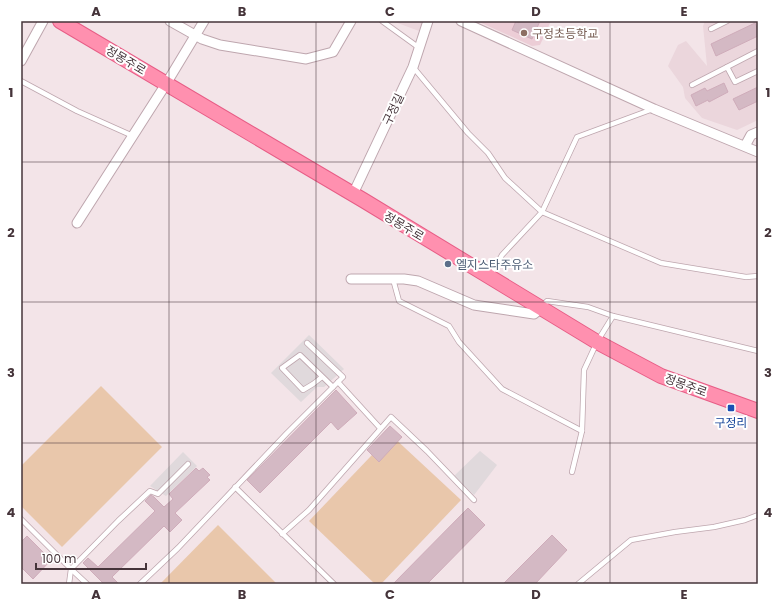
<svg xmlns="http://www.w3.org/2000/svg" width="779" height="605" font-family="Poppins,'Noto Sans KR',sans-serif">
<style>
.residential{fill:#ebd6dc}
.education{fill:#eccdd6}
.green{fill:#e9c7ab}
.parking{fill:#e0d9dc}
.building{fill:#d4b9c4;stroke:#cfacba}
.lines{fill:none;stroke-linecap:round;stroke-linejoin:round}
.service-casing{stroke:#bea6ae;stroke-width:6}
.minor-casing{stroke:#bea6ae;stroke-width:11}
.primary-casing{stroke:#e75d86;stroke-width:16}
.service{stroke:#fff;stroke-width:4.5}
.minor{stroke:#fff;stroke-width:9}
.primary{stroke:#ff90af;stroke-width:14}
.grid{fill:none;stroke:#45343a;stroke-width:1;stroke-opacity:0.55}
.education-dot{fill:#8d6e63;stroke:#fff;stroke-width:1.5}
.service-dot{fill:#5c6f8a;stroke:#fff;stroke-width:1.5}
.transit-dot{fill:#1a4fb4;stroke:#fff;stroke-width:1.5}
.labels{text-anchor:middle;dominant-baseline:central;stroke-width:4;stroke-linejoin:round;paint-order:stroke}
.education-label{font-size:12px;fill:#785e54;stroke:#fff;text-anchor:start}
.street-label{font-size:12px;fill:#45343a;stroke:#fff}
.service-label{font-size:12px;fill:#4e5e75;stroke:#fff;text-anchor:start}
.transit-label{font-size:12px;fill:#164399;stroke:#fff}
.neatline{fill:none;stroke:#45343a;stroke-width:1.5}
.grid-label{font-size:13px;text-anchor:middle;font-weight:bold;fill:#45343a}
</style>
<rect width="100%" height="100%" fill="#f3e4e8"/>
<g class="residential">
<path d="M 392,21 L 423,21 L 419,31 Z"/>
<path d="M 705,21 L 758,21 L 758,120 L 737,130 L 702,118 L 685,98 L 683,87 L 668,66 L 678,45 L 686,41 L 707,66 L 703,26 Z"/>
</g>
<path class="education" d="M 477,21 L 551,21 L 540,45 L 532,46 Z"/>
<g class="green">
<path d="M 101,386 L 162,447 L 62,547 L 21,506 L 21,466 Z"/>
<path d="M 391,435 L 461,500 L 381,584 L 375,584 L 309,521 Z"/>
<path d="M 218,525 L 277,584 L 160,584 Z"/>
</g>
<g class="parking">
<path d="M 309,335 L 344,369 L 324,387 L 317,387 L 301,402 L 271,373 Z"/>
<path d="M 480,451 L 497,465 L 474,495 L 454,476 Z"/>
<path d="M 183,452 L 197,466 L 166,496 L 150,486 Z"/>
</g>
<g class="building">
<path d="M 516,21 L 519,23 L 520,21 L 540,21 L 532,39 L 512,30 Z"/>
<path d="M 755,23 L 758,30 L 758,36 L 716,56 L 711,44 Z"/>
<path d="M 724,83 L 728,92 L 709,102 L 708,100 L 696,106 L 691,95 L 705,88 L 707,91 Z"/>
<path d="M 758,87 L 758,101 L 739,110 L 733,99 Z"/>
<path d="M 336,390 L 357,413 L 338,430 L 331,422 L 260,493 L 247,480 Z"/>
<path d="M 390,426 L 402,437 L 379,462 L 367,450 Z"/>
<path d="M 196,468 L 199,471 L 203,468 L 210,475 L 207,477 L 210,480 L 175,513 L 182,520 L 170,532 L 164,526 L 112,577 L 119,584 L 104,584 L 83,563 L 88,558 L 98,567 L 155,511 L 145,501 L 151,495 L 154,497 L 164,507 L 173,499 L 169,494 Z"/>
<path d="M 468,508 L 485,525 L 427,584 L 393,584 Z"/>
<path d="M 552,535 L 567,550 L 535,584 L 503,584 Z"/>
<path d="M 27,536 L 51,560 L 33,579 L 21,567 L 21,542 Z"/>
</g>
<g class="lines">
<g class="service-casing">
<g id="service">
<path d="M 382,21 L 418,47"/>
<path d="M 711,29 L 727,21"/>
<path d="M 413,67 L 468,133 L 488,153 L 505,178 L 542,212 L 661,263 L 746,277 L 758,276"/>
<path d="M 727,67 L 758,51"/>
<path d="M 21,81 L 77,111 L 133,136"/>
<path d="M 692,85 L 727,67 L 735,82 L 758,71"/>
<path d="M 491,275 L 502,255 L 542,212 L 577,137 L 653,109"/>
<path d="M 393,279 L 399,301 L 449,326 L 459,342 L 502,389 L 582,431"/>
<path d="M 542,306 L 547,301 L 588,307 L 613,316 L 758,351"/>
<path d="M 322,377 L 313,384 L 303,390 L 282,368 L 300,355 L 333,387"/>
<path d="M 338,382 L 380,428"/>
<path d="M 572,472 L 582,431 L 584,370 L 597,342 L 613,316"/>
<path d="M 235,487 L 334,584"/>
<path d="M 21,519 L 71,569 L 69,584"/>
<path d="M 282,534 L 309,510 L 391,417 L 427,451 L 474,500"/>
<path d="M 87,584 L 71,569 L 118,521 L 150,491 L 158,494 L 188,464"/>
<path d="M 140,584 L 178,548 L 287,433 L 343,377 L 307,343"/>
<path d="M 578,584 L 631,540 L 675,532 L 714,527 L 745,520 L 758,515"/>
</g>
</g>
<g class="minor-casing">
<g id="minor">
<path d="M 170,21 L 202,39 L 220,45 L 306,59 L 333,52 L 351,21"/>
<path d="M 461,21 L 654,109 L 758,152"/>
<path d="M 21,61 L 43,21"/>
<path d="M 745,146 L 751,135 L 758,132"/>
<path d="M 353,194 L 413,67 L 428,21"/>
<path d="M 77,223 L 166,84 L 204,21"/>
<path d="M 351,279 L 404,279 L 418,281 L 474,305 L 534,314 L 540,309"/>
</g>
</g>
<g class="primary-casing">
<path id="primary" d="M 60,21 L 363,200 L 597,342 L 661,376 L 758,411"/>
</g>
<use href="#service" class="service"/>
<use href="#minor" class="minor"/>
<use href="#primary" class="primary"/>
</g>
<path class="grid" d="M 169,21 L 169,584M 316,21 L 316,584M 463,21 L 463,584M 610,21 L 610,584M 21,162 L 758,162M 21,302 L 758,302M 21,443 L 758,443"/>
<circle class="education-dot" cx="524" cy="33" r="4"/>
<circle class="service-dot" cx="448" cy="264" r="4"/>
<rect class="transit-dot" x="727" y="404" width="8" height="8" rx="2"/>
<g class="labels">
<g class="education-label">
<text x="532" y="33">구정초등학교</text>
</g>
<g class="street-label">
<text transform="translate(126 60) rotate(31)">정몽주로</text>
<text transform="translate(393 109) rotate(-65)">구정길</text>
<text transform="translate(404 226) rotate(31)">정몽주로</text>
<text transform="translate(686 385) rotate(20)">정몽주로</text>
</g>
<g class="service-label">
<text x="456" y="264">엘지스타주유소</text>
</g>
<g class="transit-label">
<text x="731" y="422">구정리</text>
</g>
</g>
<rect width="779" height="605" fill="none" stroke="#ffffff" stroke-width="44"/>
<path d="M36 563v6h110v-6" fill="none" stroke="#45343a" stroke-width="2"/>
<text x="42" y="563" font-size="12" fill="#45343a" stroke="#ffffff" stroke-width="3" paint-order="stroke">100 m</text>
<rect x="22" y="22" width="735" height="561" class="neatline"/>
<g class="grid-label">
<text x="96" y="16">A</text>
<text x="242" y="16">B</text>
<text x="390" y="16">C</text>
<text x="536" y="16">D</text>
<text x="684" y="16">E</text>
<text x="11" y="97">1</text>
<text x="768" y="97">1</text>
<text x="11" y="237">2</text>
<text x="768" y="237">2</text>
<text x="11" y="377">3</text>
<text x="768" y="377">3</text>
<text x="11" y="517">4</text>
<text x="768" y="517">4</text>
<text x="96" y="599">A</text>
<text x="242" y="599">B</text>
<text x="390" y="599">C</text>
<text x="536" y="599">D</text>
<text x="684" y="599">E</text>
</g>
</svg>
